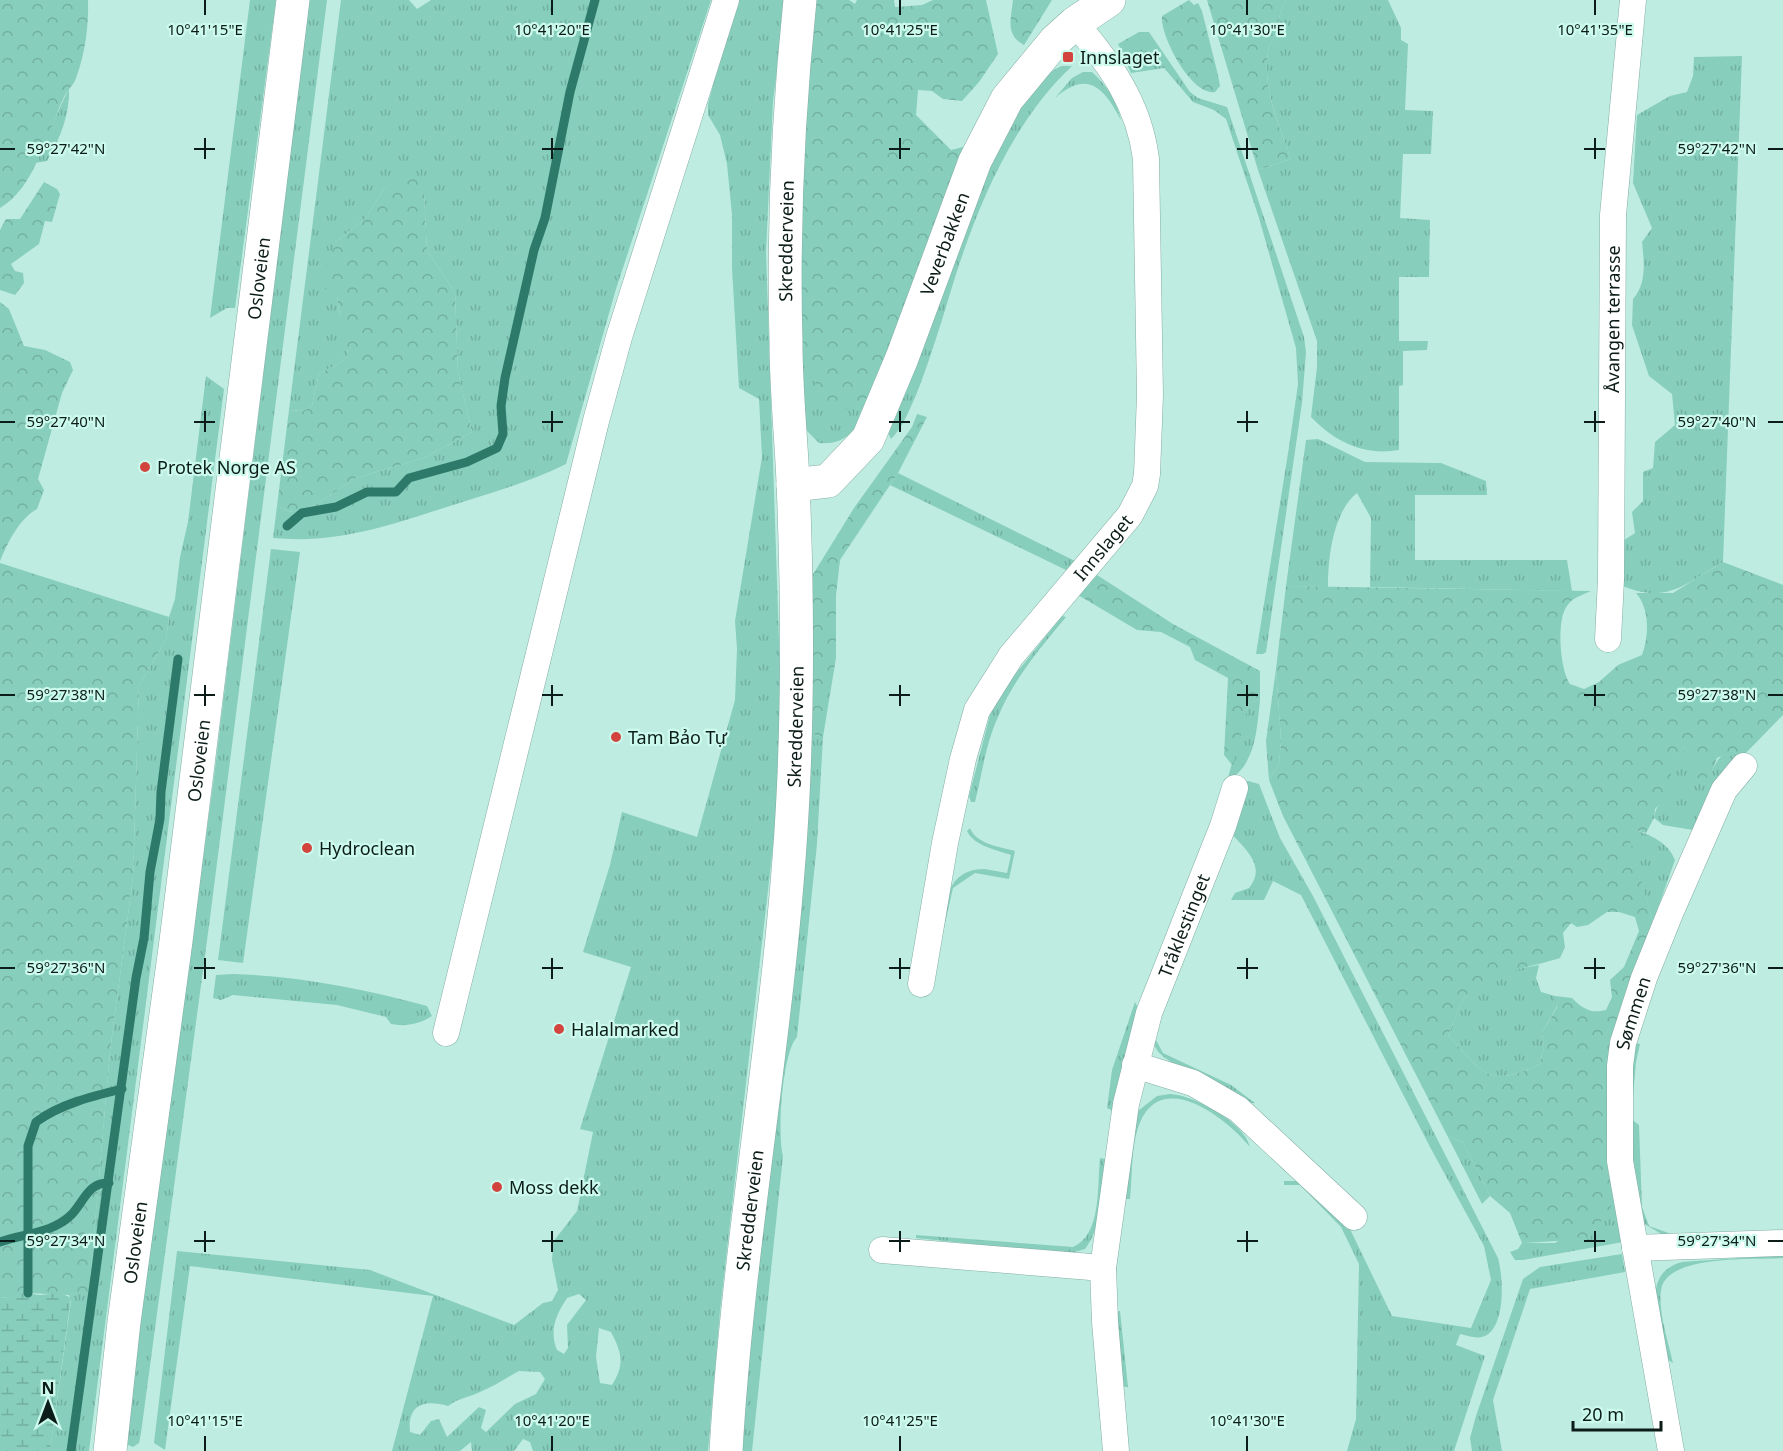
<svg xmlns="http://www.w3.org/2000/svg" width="1783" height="1451" font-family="'Noto Sans',sans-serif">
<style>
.grass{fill:url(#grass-tufts);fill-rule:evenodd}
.forest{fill:url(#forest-crowns);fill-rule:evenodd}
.wetland{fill:url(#wetland-marsh)}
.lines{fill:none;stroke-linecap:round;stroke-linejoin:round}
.stream{stroke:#2e7a6a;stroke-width:9}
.street-casing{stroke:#83aea3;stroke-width:27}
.secondary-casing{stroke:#83aea3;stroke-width:34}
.primary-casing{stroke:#83aea3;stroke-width:34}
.street{stroke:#fff;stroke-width:26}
.secondary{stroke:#fff;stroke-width:33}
.primary{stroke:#fff;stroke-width:33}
.ticks{fill:none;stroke:#0c1d19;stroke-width:2}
.poi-dot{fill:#d3443e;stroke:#ccfaed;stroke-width:2}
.labels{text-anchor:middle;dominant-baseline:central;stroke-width:4.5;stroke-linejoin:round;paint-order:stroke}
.poi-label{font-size:18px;fill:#0c1d19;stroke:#ccfaed;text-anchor:start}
.street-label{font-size:18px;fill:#0c1d19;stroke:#ccfaed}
.ticks-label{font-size:15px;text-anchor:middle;fill:#0c1d19;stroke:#ccfaed;stroke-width:4.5;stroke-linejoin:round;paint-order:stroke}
</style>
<defs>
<pattern id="grass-tufts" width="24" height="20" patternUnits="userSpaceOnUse" patternTransform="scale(1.5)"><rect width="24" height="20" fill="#87cebc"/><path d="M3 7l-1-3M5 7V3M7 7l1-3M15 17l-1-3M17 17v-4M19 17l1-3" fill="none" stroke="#73b0a1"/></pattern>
<pattern id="forest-crowns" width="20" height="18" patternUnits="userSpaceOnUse" patternTransform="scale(1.5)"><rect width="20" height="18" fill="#87cebc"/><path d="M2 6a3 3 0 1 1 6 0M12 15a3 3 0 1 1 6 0" fill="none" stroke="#73b0a1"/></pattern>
<pattern id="wetland-marsh" width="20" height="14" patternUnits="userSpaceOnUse" patternTransform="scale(1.5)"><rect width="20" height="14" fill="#87cebc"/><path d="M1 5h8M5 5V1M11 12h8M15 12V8" fill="none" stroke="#73b0a1"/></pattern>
</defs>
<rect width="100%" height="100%" fill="#bfece0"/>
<g class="grass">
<path d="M 250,0 L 276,0 L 235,308 L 227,308 L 210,318 Z"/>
<path d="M 309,0 L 327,0 L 210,918 L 141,1433 L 139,1443 L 133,1447 L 128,1445 L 125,1438 L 214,777 Z"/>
<path d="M 341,0 L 409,0 L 417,9 L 431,0 L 711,0 L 616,289 L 566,464 C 530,482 491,493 453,505 C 390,525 339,544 273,538 L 277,506 L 291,512 L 315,505 L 356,478 L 424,458 L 472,432 L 458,372 L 455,293 L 427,250 L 424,194 L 385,187 L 365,219 L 336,242 L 337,296 L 339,312 L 345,328 L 348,356 L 337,365 L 319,373 L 312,406 L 303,411 L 289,410 Z"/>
<path d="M 736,0 L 786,0 L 773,101 L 766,252 L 781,701 L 776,820 L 720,1311 L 708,1451 L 533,1451 L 530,1442 L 523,1439 L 514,1451 L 472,1451 L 471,1442 L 460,1451 L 392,1451 L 433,1296 L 190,1266 L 165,1450 L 154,1443 L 177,1251 L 370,1270 L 514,1325 L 543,1303 L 552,1301 L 558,1290 L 552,1260 L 553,1242 L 577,1211 L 593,1132 L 580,1129 L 631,967 L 583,952 L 610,865 L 622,812 L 697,837 L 735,700 L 737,649 L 735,621 L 762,457 L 759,399 L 739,388 L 732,268 L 732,215 L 727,164 L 720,135 L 708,115 L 708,104 ZM 579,1294 L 586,1300 L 567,1325 L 568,1348 L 564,1354 L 557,1350 C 549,1330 556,1315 567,1298 ZM 599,1328 L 611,1332 C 622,1353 625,1364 612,1385 L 600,1383 L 596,1357 ZM 519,1371 L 540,1372 L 545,1379 L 536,1394 L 515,1404 L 486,1432 L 481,1428 L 486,1410 L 479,1407 L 447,1437 L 439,1419 L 431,1421 L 420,1435 L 410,1432 C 407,1404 425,1399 448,1406 C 461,1397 467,1398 480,1392 C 493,1387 506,1378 519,1371 Z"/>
<path d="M 1286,0 L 1388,0 L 1401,28 L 1401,40 L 1408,44 L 1405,110 L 1433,111 L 1431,154 L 1403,154 L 1400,218 L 1430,220 L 1429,277 L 1399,277 L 1399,341 L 1428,341 L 1427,350 L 1403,351 L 1403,385 L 1399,386 L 1399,450 C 1364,456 1335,442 1311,417 L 1317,367 L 1317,341 L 1258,170 L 1291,159 C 1279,124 1262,88 1268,51 C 1269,44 1275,38 1277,30 C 1280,18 1279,11 1286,0 Z"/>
<path d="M 1139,32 L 1149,32 L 1190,92 L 1198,98 L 1227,107 L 1304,337 L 1306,352 L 1302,403 L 1266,652 L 1263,654 L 1256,654 L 1289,447 L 1298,384 L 1296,348 L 1259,218 L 1226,119 L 1214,110 L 1193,102 L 1164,68 L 1131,73 L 1118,44 Z"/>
<path d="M 1742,56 L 1723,562 C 1683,586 1664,606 1616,583 L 1618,544 L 1635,533 L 1632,512 L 1643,501 L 1643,472 L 1653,468 L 1655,442 L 1675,425 L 1672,394 L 1649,376 L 1632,325 L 1633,299 C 1647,284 1644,261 1642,242 L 1652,228 L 1633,183 L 1637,115 L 1670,96 L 1687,92 L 1693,76 L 1694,57 Z"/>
<path d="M 1062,66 L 1072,66 C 1017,118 984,191 960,262 C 948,297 916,419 891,439 L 888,433 C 913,364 1000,88 1062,66 Z"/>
<path d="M 1083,72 L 1092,72 C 1107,86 1116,99 1121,120 C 1104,88 1088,69 1055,98 L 1072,78 Z"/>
<path d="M 69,88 C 70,114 60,139 47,161 L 34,163 Z"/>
<path d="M 799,315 L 865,400 L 877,389 C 863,415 854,447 819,443 L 807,431 L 803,422 Z"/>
<path d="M 206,376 L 224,389 L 89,1451 L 50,1451 L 71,1301 L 69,1295 L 89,1292 L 110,1051 L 133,877 L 139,686 L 166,639 L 169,617 L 175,599 L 180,557 L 188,522 Z"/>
<path d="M 1318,439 L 1365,462 L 1441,463 L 1486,481 L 1487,495 L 1415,495 L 1415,560 L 1567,560 L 1572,591 L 1370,587 L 1371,518 L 1357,493 C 1333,512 1328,558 1328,587 L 1286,586 L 1306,440 Z"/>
<path d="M 898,473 L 1077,562 L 1066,570 L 890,485 Z"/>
<path d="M 271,549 L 300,552 L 243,963 L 218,960 Z"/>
<path d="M 1062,616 L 1066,617 C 1041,647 1013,680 998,717 C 986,743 982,774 975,802 L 971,802 L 969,796 L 990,715 L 1006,686 Z"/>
<path d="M 1276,669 L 1281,741 L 1279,764 L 1269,780 L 1266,741 Z"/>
<path d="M 1260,700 C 1257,728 1256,766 1227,781 L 1249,703 Z"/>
<path d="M 809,733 L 823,737 L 817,844 L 797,1037 C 782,1053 777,1134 783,1156 L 752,1451 L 739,1451 Z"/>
<path d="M 1684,746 L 1694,758 L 1693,771 L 1710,775 C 1717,761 1718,755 1733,751 L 1741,758 L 1709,793 L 1693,830 L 1663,825 L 1654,818 C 1655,805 1666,798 1670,785 C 1672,781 1670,776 1671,771 C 1673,762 1679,754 1684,746 Z"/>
<path d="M 1248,781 L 1259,784 L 1280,838 L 1313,896 L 1498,1258 C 1503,1276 1506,1323 1487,1335 C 1479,1340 1469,1336 1460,1334 L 1456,1345 L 1485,1356 L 1454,1451 L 1347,1451 L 1356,1419 L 1359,1264 L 1341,1227 L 1300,1185 L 1284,1185 L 1284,1181 L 1301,1181 L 1348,1225 L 1392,1316 L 1471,1328 L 1491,1280 L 1484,1246 L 1430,1147 L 1301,895 L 1273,881 L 1264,900 L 1231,900 L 1235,893 L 1249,888 C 1267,866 1245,849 1231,833 L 1243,783 Z"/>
<path d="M 1625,827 C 1646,833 1667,840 1675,860 L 1653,922 Z"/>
<path d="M 970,828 C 976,844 1000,847 1015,851 L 1009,879 L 975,873 L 953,888 L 939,950 C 943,919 940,869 984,869 C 992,870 1000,872 1007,873 L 1011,855 C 997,850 974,846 967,831 Z"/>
<path d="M 1190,936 L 1193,937 L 1156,1031 L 1156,1040 L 1163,1053 L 1231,1085 L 1255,1103 C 1241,1105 1165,1063 1157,1050 C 1153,1044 1153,1039 1154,1032 Z"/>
<path d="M 1539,965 L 1536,978 L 1541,992 L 1555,996 L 1557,1006 L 1542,1033 L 1544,1047 L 1540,1064 C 1488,1089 1483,1073 1448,1035 C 1454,1024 1457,1010 1463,1000 C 1476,977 1515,969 1539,965 Z"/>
<path d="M 234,974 C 299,976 365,989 427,1006 L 432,1016 C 420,1024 405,1027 391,1024 L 386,1017 L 337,1005 L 233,995 L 221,1000 L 213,998 L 216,975 Z"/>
<path d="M 1135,1002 L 1139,1010 L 1126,1052 L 1113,1111 L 1107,1108 L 1112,1070 Z"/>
<path d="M 1636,1043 L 1640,1044 L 1636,1062 L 1631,1119 L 1639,1125 L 1642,1207 L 1649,1226 L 1677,1236 L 1668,1238 L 1643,1223 L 1633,1187 L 1627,1104 Z"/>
<path d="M 1170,1094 C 1194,1095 1245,1123 1250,1147 C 1231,1123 1172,1074 1145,1113 C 1130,1135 1133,1173 1130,1199 L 1125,1199 L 1138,1111 L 1157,1096 Z"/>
<path d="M 1448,1137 L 1463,1142 L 1490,1196 L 1482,1204 Z"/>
<path d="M 1100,1158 L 1105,1159 C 1102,1188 1103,1226 1085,1249 L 1068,1254 L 916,1238 L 916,1235 L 1073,1247 C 1102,1235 1097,1185 1100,1158 Z"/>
<path d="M 1616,1199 L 1623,1242 L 1523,1260 L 1515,1260 L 1510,1252 L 1518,1249 L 1522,1243 L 1555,1243 L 1608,1209 Z"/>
<path d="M 1622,1254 L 1625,1272 L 1530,1289 L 1493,1400 L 1502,1451 L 1472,1451 L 1470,1438 L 1476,1416 L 1523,1279 L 1540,1267 Z"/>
<path d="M 1783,1255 L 1783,1258 C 1756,1260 1673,1254 1662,1286 C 1656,1305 1669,1344 1673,1363 L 1668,1360 C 1661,1326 1637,1274 1682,1262 Z"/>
<path d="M 1120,1311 L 1128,1387 L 1119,1386 L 1114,1312 Z"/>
</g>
<g class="forest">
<path d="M 0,0 L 88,0 C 89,25 85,54 76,78 C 74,85 67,90 64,97 C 47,132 35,188 0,208 Z"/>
<path d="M 814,0 L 849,0 L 855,4 L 857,0 L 894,0 L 895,7 L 922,5 L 933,0 L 986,0 L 998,54 L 979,82 L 962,101 L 943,99 L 932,91 L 918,90 L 916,115 L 951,150 L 967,146 L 877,389 C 855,409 851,416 823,402 L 805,357 L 799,315 L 802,168 Z"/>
<path d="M 1013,0 L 1052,0 L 1024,45 C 1005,35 1011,19 1013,0 Z"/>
<path d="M 1189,0 L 1194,5 L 1198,3 L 1202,11 L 1218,75 L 1220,86 L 1215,92 C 1192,96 1160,37 1162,16 Z"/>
<path d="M 1207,0 L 1286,0 C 1279,11 1280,18 1277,30 C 1275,38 1269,44 1268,51 C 1262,89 1279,124 1291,159 L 1258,170 Z"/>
<path d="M 405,174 L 419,179 L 424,194 L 427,250 L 455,293 L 458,372 L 472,432 L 424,458 L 356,478 L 315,505 L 291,512 L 277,506 L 289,410 L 303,411 L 312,406 L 319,373 L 337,365 L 348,356 C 346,335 339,317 337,296 L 324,288 L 328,262 L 336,242 L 365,219 L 385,187 Z"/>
<path d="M 44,182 L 57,189 L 60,194 L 52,222 L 45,221 L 39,244 L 11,264 L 15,271 L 23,273 L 24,283 L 15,295 L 0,290 L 0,230 L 6,219 L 20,219 Z"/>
<path d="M 0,302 L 9,309 L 24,346 L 45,350 L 70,362 L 73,370 L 62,393 L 38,479 L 44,490 L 37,509 C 19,519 8,542 0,561 Z"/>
<path d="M 917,414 L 927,417 L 898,473 L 840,560 L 836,595 L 836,658 L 823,737 L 809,733 L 812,576 L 854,508 L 912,427 Z"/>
<path d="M 1723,562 L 1783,585 L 1783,715 L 1741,758 L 1733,751 L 1717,758 L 1711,774 L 1705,779 L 1697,778 L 1693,771 L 1693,758 L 1684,746 L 1675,761 L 1671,773 L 1672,782 L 1665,798 L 1655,809 L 1654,818 L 1646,833 L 1626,828 L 1653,922 L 1612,1036 L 1607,1137 L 1616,1199 L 1589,1239 L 1522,1243 L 1510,1213 L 1490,1196 L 1463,1142 L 1448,1137 L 1283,816 L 1269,780 L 1279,764 L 1281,741 L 1276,669 L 1286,586 L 1591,591 C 1582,595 1572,598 1567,606 C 1556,620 1560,670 1570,684 L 1584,689 L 1599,682 L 1618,665 L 1642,655 C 1649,636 1650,609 1636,593 L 1673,593 ZM 1607,912 L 1619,912 L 1635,917 L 1639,931 L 1624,967 L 1610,980 L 1612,997 L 1606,1010 C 1591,1014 1583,1009 1572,998 L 1555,996 L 1557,1007 L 1542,1033 L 1544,1047 L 1540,1064 C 1488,1089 1483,1073 1448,1035 C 1454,1024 1457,1011 1463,1000 C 1478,974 1533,967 1560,958 L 1565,947 L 1563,933 L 1571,923 L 1577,927 L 1588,925 Z"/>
<path d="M 0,563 L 169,617 L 166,639 L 139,686 L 133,877 L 110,1051 L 89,1293 L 69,1295 L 28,1293 L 9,1298 L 0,1297 Z"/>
<path d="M 1097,575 L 1173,624 L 1260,671 L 1260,700 L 1249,703 L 1233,766 L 1224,755 L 1228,678 L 1195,660 L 1190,647 L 1161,632 L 1137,630 L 1078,595 Z"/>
</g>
<path class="wetland" d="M 24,1293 L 40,1295 L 61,1293 L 71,1298 L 50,1451 L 0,1451 L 0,1297 L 9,1298 Z"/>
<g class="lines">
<g class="stream">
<path d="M 287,526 L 302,513 L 336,507 L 367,492 L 396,492 L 409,478 L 467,462 L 497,448 L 503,434 L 501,406 L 505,378 L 534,250 L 545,218 L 570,92 L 595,0"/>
<path d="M 0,1242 C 23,1234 53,1233 71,1215 C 84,1202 88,1182 109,1183"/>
<path d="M 28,1293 L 28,1146 L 36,1122 C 60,1104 93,1096 122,1089"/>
<path d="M 71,1451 L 136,978 L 144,938 L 150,872 L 160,819 L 161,792 L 178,659"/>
</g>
<g class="street-casing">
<g id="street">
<path id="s1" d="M 1608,639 L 1611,579 L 1613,215 L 1633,0"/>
<path id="s2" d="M 921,984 L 945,843 L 963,759 L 977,710 L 1011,656 L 1130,515 L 1145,486 L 1147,474 L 1150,395 L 1146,159 C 1139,103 1110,64 1075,23"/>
<path d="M 446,1033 L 596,421 L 619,337 L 726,0"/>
<path d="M 1135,1065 L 1193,1083 L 1238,1109 L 1354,1217"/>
<path d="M 1635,1248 L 1783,1243"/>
<path d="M 882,1250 L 1103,1268"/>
<path id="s3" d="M 1116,1451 L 1105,1322 L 1103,1268 L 1126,1104 L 1149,1013 L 1223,826 L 1235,788"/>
<path id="s4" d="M 1671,1451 L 1620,1161 L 1620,1066 L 1623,1043 L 1644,978 L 1671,911 L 1724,790 L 1744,766"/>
</g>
</g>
<g class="secondary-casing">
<g id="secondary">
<path id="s5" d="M 793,485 L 828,481 L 868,439 L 902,358 L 975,161 L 1007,99 L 1055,41 L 1075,23 L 1109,0"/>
<path id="s6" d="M 726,1451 C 739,1225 785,1001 794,774 C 798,677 797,579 793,482 C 791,436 786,389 786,343 C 783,229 788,114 800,0"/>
</g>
</g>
<g class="primary-casing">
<g id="primary">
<path id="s7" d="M 110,1451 L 124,1322 L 176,941 L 293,0"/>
</g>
</g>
<use href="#street" class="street"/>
<use href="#secondary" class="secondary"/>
<use href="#primary" class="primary"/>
</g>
<path class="ticks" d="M 205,0 L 205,15M 552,0 L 552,15M 900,0 L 900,15M 1247,0 L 1247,15M 1595,0 L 1595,15M 205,138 L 205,159M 552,138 L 552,159M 900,138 L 900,159M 1247,138 L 1247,159M 1595,138 L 1595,159M 0,149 L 15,149M 194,149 L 215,149M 542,149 L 563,149M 889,149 L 910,149M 1237,149 L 1258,149M 1584,149 L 1605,149M 1768,149 L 1783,149M 205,411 L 205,432M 552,411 L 552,432M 900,411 L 900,432M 1247,411 L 1247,432M 1595,411 L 1595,432M 0,422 L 15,422M 194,422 L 215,422M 542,422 L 563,422M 889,422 L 910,422M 1237,422 L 1258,422M 1584,422 L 1605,422M 1768,422 L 1783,422M 205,685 L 205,706M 552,685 L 552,706M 900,685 L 900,706M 1247,685 L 1247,706M 1595,685 L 1595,706M 0,695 L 15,695M 194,695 L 215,695M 542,695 L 563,695M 889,695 L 910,695M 1237,695 L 1258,695M 1584,695 L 1605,695M 1768,695 L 1783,695M 205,958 L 205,979M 552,958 L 552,979M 900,958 L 900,979M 1247,958 L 1247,979M 1595,958 L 1595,979M 0,968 L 15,968M 194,968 L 215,968M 542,968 L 563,968M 889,968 L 910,968M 1237,968 L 1258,968M 1584,968 L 1605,968M 1768,968 L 1783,968M 205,1231 L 205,1252M 552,1231 L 552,1252M 900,1231 L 900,1252M 1247,1231 L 1247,1252M 1595,1231 L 1595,1252M 0,1241 L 15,1241M 194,1241 L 215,1241M 542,1241 L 563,1241M 889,1241 L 910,1241M 1237,1241 L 1258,1241M 1584,1241 L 1605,1241M 1768,1241 L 1783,1241M 205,1436 L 205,1451M 552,1436 L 552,1451M 900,1436 L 900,1451M 1247,1436 L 1247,1451"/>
<g class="poi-dot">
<rect x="1062" y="51" width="12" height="12" rx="3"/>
<circle cx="145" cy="467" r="6"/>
<circle cx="616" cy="737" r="6"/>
<circle cx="307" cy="848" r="6"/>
<circle cx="559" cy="1029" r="6"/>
<circle cx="497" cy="1187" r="6"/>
</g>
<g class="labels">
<g class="poi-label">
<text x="1080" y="57">Innslaget</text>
<text x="157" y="467">Protek Norge AS</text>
<text x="628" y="737">Tam Bảo Tự</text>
<text x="319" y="848">Hydroclean</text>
<text x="571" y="1029">Halalmarked</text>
<text x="509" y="1187">Moss dekk</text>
</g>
<g class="street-label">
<text stroke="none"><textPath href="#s6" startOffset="1214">Skredderveien</textPath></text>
<text stroke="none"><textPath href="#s5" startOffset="303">Veverbakken</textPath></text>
<text stroke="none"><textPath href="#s7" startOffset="1182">Osloveien</textPath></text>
<text stroke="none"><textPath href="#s1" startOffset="320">Åvangen terrasse</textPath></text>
<text stroke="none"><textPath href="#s2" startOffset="486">Innslaget</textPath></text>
<text stroke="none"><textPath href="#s6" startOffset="728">Skredderveien</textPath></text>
<text stroke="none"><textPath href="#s7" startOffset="696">Osloveien</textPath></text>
<text stroke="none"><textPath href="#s3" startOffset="537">Tråklestinget</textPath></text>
<text stroke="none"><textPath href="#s4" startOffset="444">Sømmen</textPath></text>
<text stroke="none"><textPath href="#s6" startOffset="242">Skredderveien</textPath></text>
<text stroke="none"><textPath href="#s7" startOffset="210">Osloveien</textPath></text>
</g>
</g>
<g class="ticks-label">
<text x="205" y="35">10°41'15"E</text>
<text x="552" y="35">10°41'20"E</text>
<text x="900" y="35">10°41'25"E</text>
<text x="1247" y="35">10°41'30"E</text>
<text x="1595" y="35">10°41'35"E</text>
<text x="66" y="154">59°27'42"N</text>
<text x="1717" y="154">59°27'42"N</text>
<text x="66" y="427">59°27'40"N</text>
<text x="1717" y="427">59°27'40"N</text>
<text x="66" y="700">59°27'38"N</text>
<text x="1717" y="700">59°27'38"N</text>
<text x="66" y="973">59°27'36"N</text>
<text x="1717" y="973">59°27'36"N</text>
<text x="66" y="1246">59°27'34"N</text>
<text x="1717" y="1246">59°27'34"N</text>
<text x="205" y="1426">10°41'15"E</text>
<text x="552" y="1426">10°41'20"E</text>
<text x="900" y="1426">10°41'25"E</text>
<text x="1247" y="1426">10°41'30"E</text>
</g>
<g transform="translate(48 1403)" stroke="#ccfaed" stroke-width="4.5" paint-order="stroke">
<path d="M0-4.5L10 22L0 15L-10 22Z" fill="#0c1d19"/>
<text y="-9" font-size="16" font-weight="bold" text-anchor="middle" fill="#0c1d19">N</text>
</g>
<path d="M1573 1421v9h88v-9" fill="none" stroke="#0c1d19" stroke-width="3"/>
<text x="1582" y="1421" font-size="18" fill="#0c1d19" stroke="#ccfaed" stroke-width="4.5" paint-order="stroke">20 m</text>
</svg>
